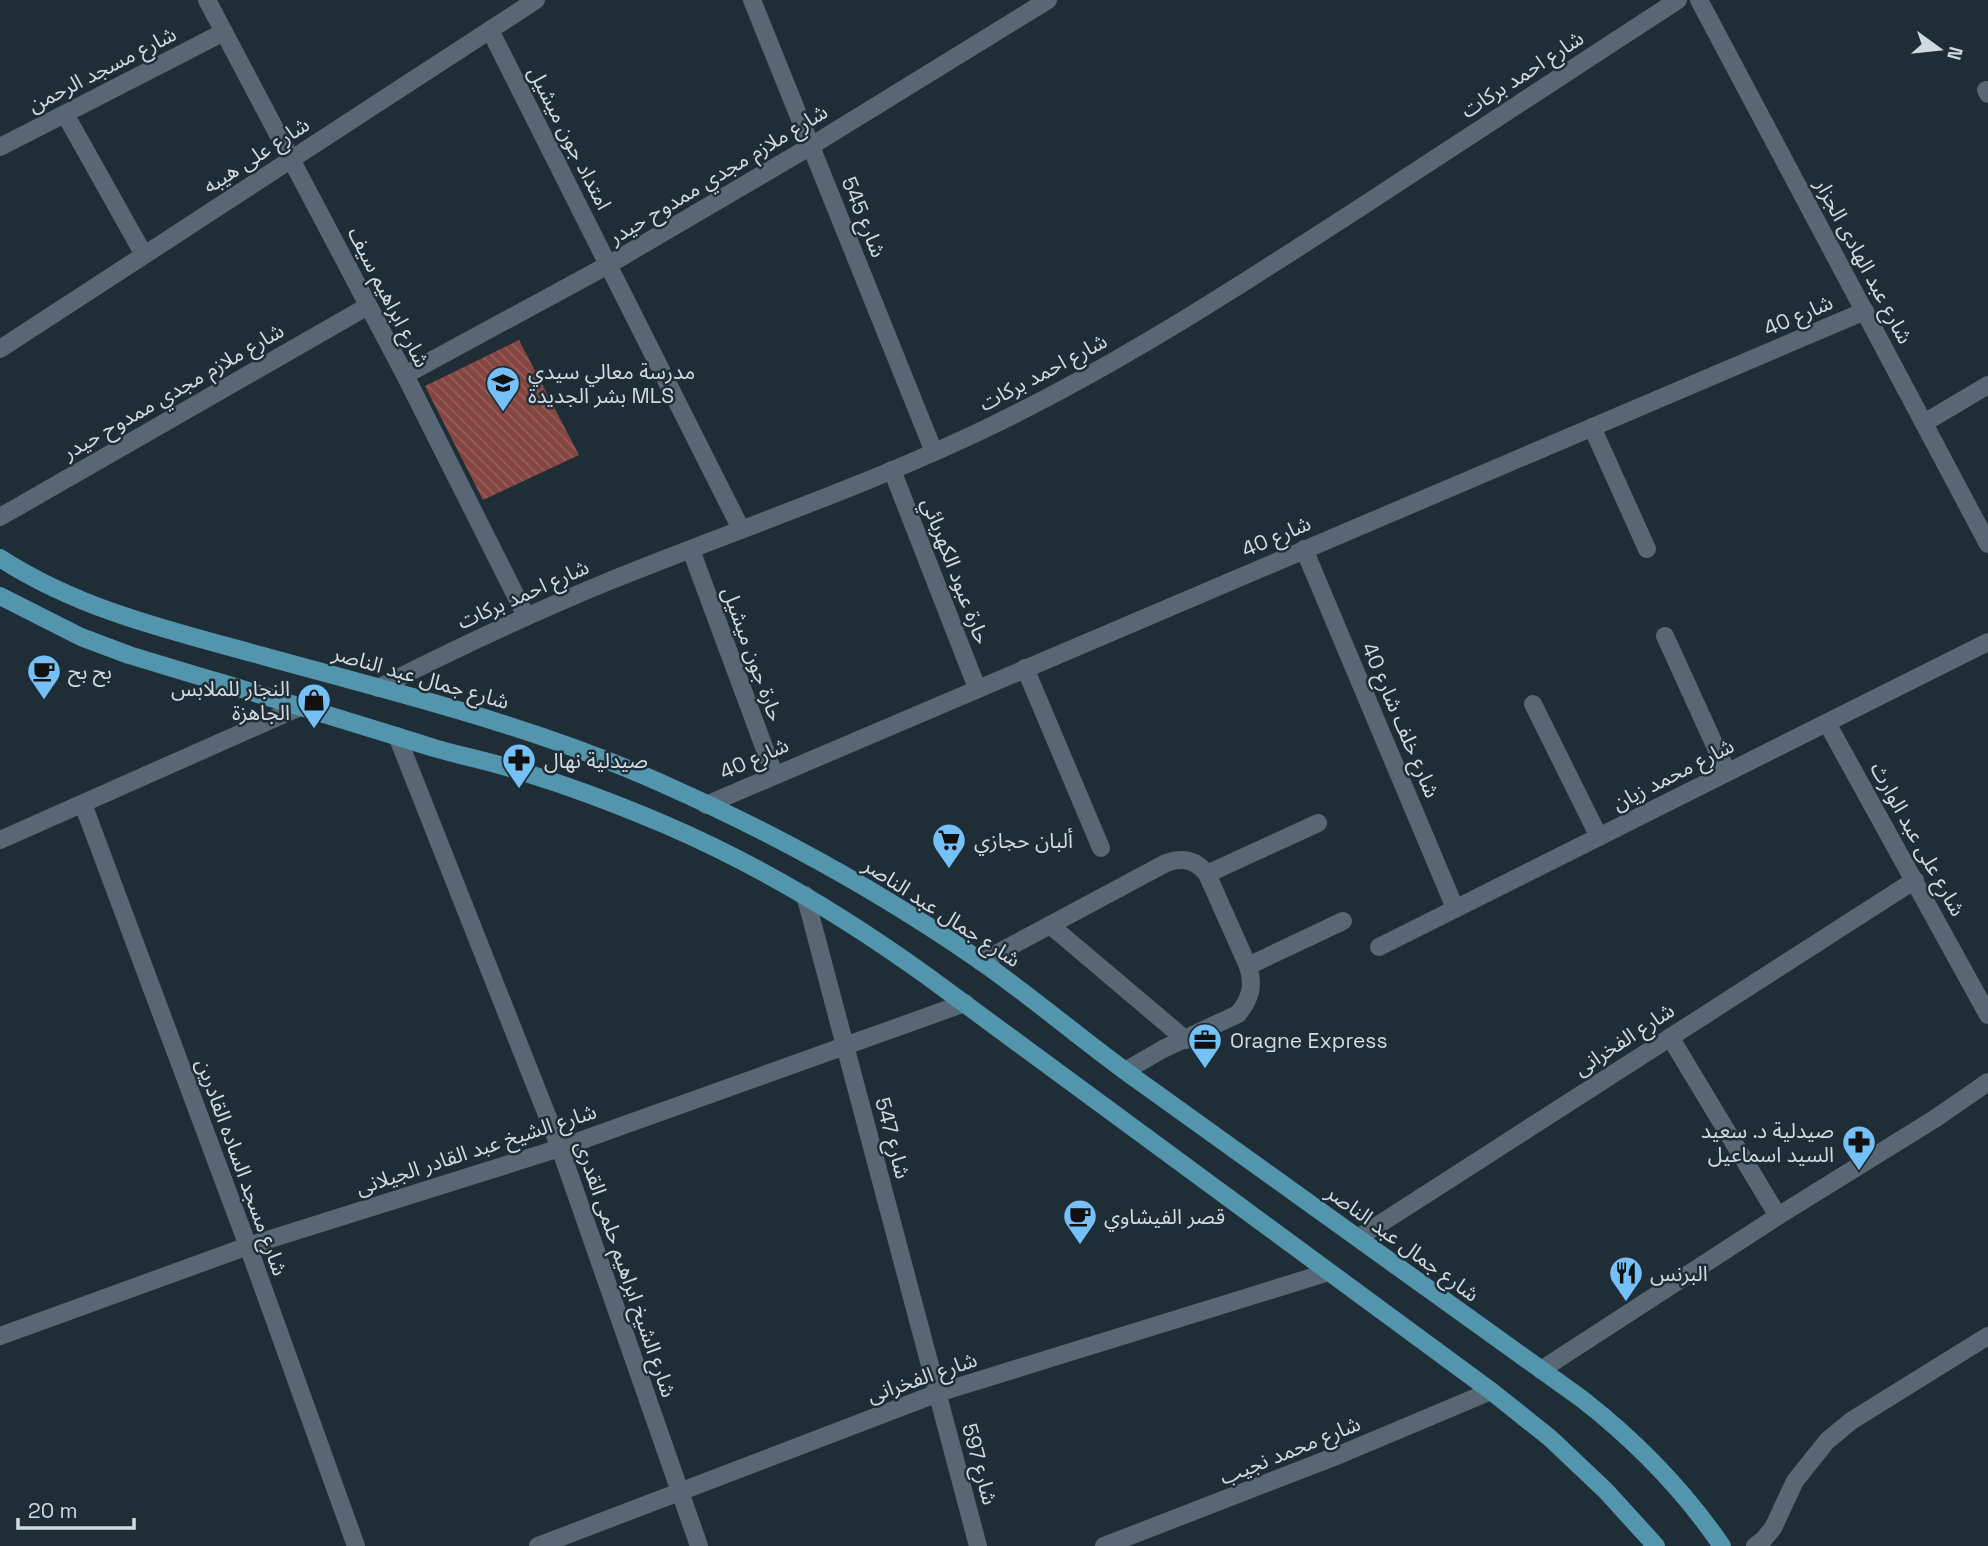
<svg xmlns="http://www.w3.org/2000/svg" width="1988" height="1546" font-family="'Space Grotesk','Noto Sans Arabic',sans-serif">
<style>
.building{fill:url(#building-back-hatch)}
.lines{fill:none;stroke-linecap:round;stroke-linejoin:round}
.minor{stroke:#586773;stroke-width:18}
.major{stroke:#5395ad;stroke-width:18}
.labels{text-anchor:middle;dominant-baseline:central;stroke-width:5;stroke-linejoin:round;paint-order:stroke}
.street-label{font-size:21px;fill:#d2dae1;stroke:#1f2d37}
.poi-label{font-size:21px;fill:#d2dae1;stroke:#1f2d37;text-anchor:start}
</style>
<defs>
<pattern id="building-back-hatch" width="6" height="6" patternUnits="userSpaceOnUse" patternTransform="scale(1.75)"><rect width="6" height="6" fill="#854540"/><path d="M-1 5l2 2M0 0l6 6M5-1l2 2" fill="none" stroke="#955f5b"/></pattern>
</defs>
<rect width="100%" height="100%" fill="#1f2d37"/>
<path class="building" d="M 519,340 L 579,455 L 483,500 L 425,386 Z"/>
<g class="lines">
<g class="minor">
<path d="M 207,0 L 405,375 L 526,616"/>
<path d="M 752,0 L 934,452"/>
<path d="M 1699,0 L 1988,544"/>
<path d="M 490,30 L 741,529"/>
<path d="M 1986,90 L 1988,94"/>
<path d="M 65,114 L 144,255"/>
<path d="M 0,147 L 224,32"/>
<path d="M 0,349 L 536,0"/>
<path d="M 405,375 L 608,265 L 811,146 L 1048,0"/>
<path d="M 1924,423 L 1988,385"/>
<path d="M 1592,427 L 1647,549"/>
<path d="M 892,470 L 977,688"/>
<path d="M 0,517 L 368,306"/>
<path d="M 1304,549 L 1455,908"/>
<path d="M 691,550 L 774,774"/>
<path d="M 1665,636 L 1727,772"/>
<path d="M 1025,668 L 1101,848"/>
<path d="M 378,688 C 453,650 529,614 607,582 C 735,530 867,486 991,426 C 1121,363 1241,285 1361,207 C 1467,138 1572,69 1678,0"/>
<path d="M 1533,704 L 1599,837"/>
<path d="M 1827,723 L 1988,1015"/>
<path d="M 397,736 L 560,1148 L 699,1546"/>
<path d="M 83,804 L 248,1246 L 356,1546"/>
<path d="M 706,805 L 1865,311"/>
<path d="M 0,840 L 300,707"/>
<path d="M 1207,874 L 1318,823"/>
<path d="M 805,895 L 978,1546"/>
<path d="M 1050,925 L 1186,1040"/>
<path d="M 1379,947 L 1988,642"/>
<path d="M 981,962 L 1166,863 C 1184,857 1196,860 1207,874 L 1248,966 C 1254,985 1251,998 1238,1014 L 1163,1049 L 1125,1071"/>
<path d="M 1248,966 L 1343,921"/>
<path d="M 1670,1037 L 1778,1216"/>
<path d="M 1358,1238 L 1915,880"/>
<path d="M 0,1336 L 248,1246 L 560,1148 L 965,1003"/>
<path d="M 1541,1370 L 1778,1216 L 1936,1118 L 1988,1082"/>
<path d="M 538,1546 L 938,1393 L 1329,1272"/>
<path d="M 1104,1546 L 1339,1455 L 1491,1391"/>
<path d="M 1755,1546 L 1764,1539 L 1773,1528 L 1795,1481 L 1827,1441 L 1851,1421 L 1988,1336"/>
</g>
<g class="major">
<path d="M 0,558 C 80,610 172,631 263,656 C 397,693 534,726 661,783 C 772,832 879,891 979,960 C 1034,998 1084,1042 1139,1081 C 1287,1187 1435,1293 1582,1399 C 1637,1442 1683,1489 1722,1546"/>
<path d="M 0,596 L 81,637 L 129,655 C 231,686 333,716 434,748 C 461,756 489,761 516,770 C 567,785 617,804 666,825 C 759,865 845,917 927,976 L 1491,1391 L 1550,1438 L 1606,1491 L 1656,1546"/>
</g>
</g>
<defs>
<g id="school-pin" transform="scale(1.75)"><path d="M0 17L-7.5 6A9.5 9.5 0 1 1 7.5 6Z" fill="#75c0f6" stroke="#1f2d37"/><path d="M0-5L7-2L0 1L-7-2ZM-4 1L0 2.5L4 1V4Q0 6-4 4Z" fill="#111"/></g>
<g id="cafe-pin" transform="scale(1.75)"><path d="M0 17L-7.5 6A9.5 9.5 0 1 1 7.5 6Z" fill="#75c0f6" stroke="#1f2d37"/><path d="M-5.5-4.5H6V0H3Q3 3.5 0 3.5H-2.5Q-5.5 3.5-5.5 0ZM3-3.2v2h1.7v-2ZM-6 4.5H4V6H-6Z" fill="#111"/></g>
<g id="shop-pin" transform="scale(1.75)"><path d="M0 17L-7.5 6A9.5 9.5 0 1 1 7.5 6Z" fill="#75c0f6" stroke="#1f2d37"/><path d="M-5-2.5h2.3a2.7 3.5 0 0 1 5.4 0H5L5.5 6h-11ZM-1.5-2.5h3a1.5 2.3 0 0 0-3 0Z" fill="#111"/></g>
<g id="pharmacy-pin" transform="scale(1.75)"><path d="M0 17L-7.5 6A9.5 9.5 0 1 1 7.5 6Z" fill="#75c0f6" stroke="#1f2d37"/><path d="M-2-6h4v4h4v4h-4v4h-4v-4h-4v-4h4Z" fill="#111"/></g>
<g id="supermarket-pin" transform="scale(1.75)"><path d="M0 17L-7.5 6A9.5 9.5 0 1 1 7.5 6Z" fill="#75c0f6" stroke="#1f2d37"/><path d="M-6-5.5h2.5l.6 2H6L4.5 2H-2.5L-4.4-4H-6ZM-1.5 3.2a1.3 1.3 0 1 0 .1 0ZM3 3.2a1.3 1.3 0 1 0 .1 0Z" fill="#111"/></g>
<g id="office-pin" transform="scale(1.75)"><path d="M0 17L-7.5 6A9.5 9.5 0 1 1 7.5 6Z" fill="#75c0f6" stroke="#1f2d37"/><path d="M-6-3h4V-5.5h4V-3h4V5H-6ZM-1-4.5V-3h2v-1.5ZM-6 0V1H6V0Z" fill="#111"/></g>
<g id="restaurant-pin" transform="scale(1.75)"><path d="M0 17L-7.5 6A9.5 9.5 0 1 1 7.5 6Z" fill="#75c0f6" stroke="#1f2d37"/><path d="M-5-6h1v4h1v-4h1v4h1v-4h1v5L-1.5 .5V6h-2V.5L-5-1ZM5-6V6H3V1.5H1.5Q1.5-4 5-6Z" fill="#111"/></g>
</defs>
<g fill-rule="evenodd">
<use href="#school-pin" x="503" y="383"/>
<use href="#cafe-pin" x="44" y="671"/>
<use href="#shop-pin" x="314" y="700"/>
<use href="#pharmacy-pin" x="519" y="760"/>
<use href="#supermarket-pin" x="949" y="840"/>
<use href="#office-pin" x="1205" y="1040"/>
<use href="#pharmacy-pin" x="1859" y="1142"/>
<use href="#cafe-pin" x="1080" y="1216"/>
<use href="#restaurant-pin" x="1626" y="1273"/>
</g>
<g class="labels">
<g class="street-label">
<text transform="translate(102 69) rotate(-27)">شارع مسجد الرحمن</text>
<text transform="translate(1522 74) rotate(-33)">شارع احمد بركات</text>
<text transform="translate(570 138) rotate(63)">امتداد جون ميشيل</text>
<text transform="translate(256 155) rotate(-33)">شارع على هيبه</text>
<text transform="translate(718 174) rotate(-31)">شارع ملازم مجدي ممدوح حيدر</text>
<text transform="translate(864 217) rotate(68)">شارع 545</text>
<text transform="translate(1864 261) rotate(62)">شارع عبد الهادى الجزار</text>
<text transform="translate(389 297) rotate(63)">شارع ابراهيم سيف</text>
<text transform="translate(1798 315) rotate(-23)">شارع 40</text>
<text transform="translate(1043 372) rotate(-28)">شارع احمد بركات</text>
<text transform="translate(173 391) rotate(-30)">شارع ملازم مجدي ممدوح حيدر</text>
<text transform="translate(1276 536) rotate(-23)">شارع 40</text>
<text transform="translate(956 571) rotate(69)">حارة عبود الكهربائي</text>
<text transform="translate(523 594) rotate(-24)">شارع احمد بركات</text>
<text transform="translate(753 654) rotate(70)">حارة جون ميشيل</text>
<text transform="translate(421 677) rotate(16)">شارع جمال عبد الناصر</text>
<text transform="translate(1401 720) rotate(67)">شارع خلف شارع 40</text>
<text transform="translate(754 758) rotate(-24)">شارع 40</text>
<text transform="translate(1673 774) rotate(-27)">شارع محمد زيان</text>
<text transform="translate(1918 839) rotate(61)">شارع على عبد الوارث</text>
<text transform="translate(942 912) rotate(33)">شارع جمال عبد الناصر</text>
<text transform="translate(1624 1039) rotate(-33)">شارع الفخرانى</text>
<text transform="translate(893 1138) rotate(75)">شارع 547</text>
<text transform="translate(476 1149) rotate(-18)">شارع الشيخ عبد القادر الجيلانى</text>
<text transform="translate(242 1167) rotate(70)">شارع مسجد الساده القادرين</text>
<text transform="translate(1403 1243) rotate(36)">شارع جمال عبد الناصر</text>
<text transform="translate(626 1269) rotate(71)">شارع الشيخ ابراهيم حلمى القدرى</text>
<text transform="translate(922 1377) rotate(-19)">شارع الفخرانى</text>
<text transform="translate(1290 1450) rotate(-22)">شارع محمد نجيب</text>
<text transform="translate(980 1464) rotate(75)">شارع 597</text>
</g>
<g class="poi-label">
<text x="528" y="371">مدرسة معالي سيدي<tspan x="528" dy="24">بشر الجديدة MLS</tspan></text>
<text x="68" y="671">بح بح</text>
<text x="290" y="688" text-anchor="end">النجار للملابس<tspan x="290" dy="24">الجاهزة</tspan></text>
<text x="544" y="760">صيدلية نهال</text>
<text x="974" y="840">ألبان حجازي</text>
<text x="1230" y="1040">Oragne Express</text>
<text x="1834" y="1130" text-anchor="end">صيدلية د. سعيد<tspan x="1834" dy="24">السيد اسماعيل</tspan></text>
<text x="1104" y="1216">قصر الفيشاوي</text>
<text x="1650" y="1273">البرنس</text>
</g>
</g>
<g transform="translate(1939 49) rotate(105)" stroke="#1f2d37" stroke-width="5" paint-order="stroke">
<path d="M0-5L12 26L0 18L-12 26Z" fill="#d2dae1"/>
<text y="-10" font-size="19" font-weight="bold" text-anchor="middle" fill="#d2dae1">N</text>
</g>
<path d="M18 1518v10h116v-10" fill="none" stroke="#d2dae1" stroke-width="3.5"/>
<text x="28" y="1518" font-size="21" fill="#d2dae1" stroke="#1f2d37" stroke-width="5" paint-order="stroke">20 m</text>
</svg>
